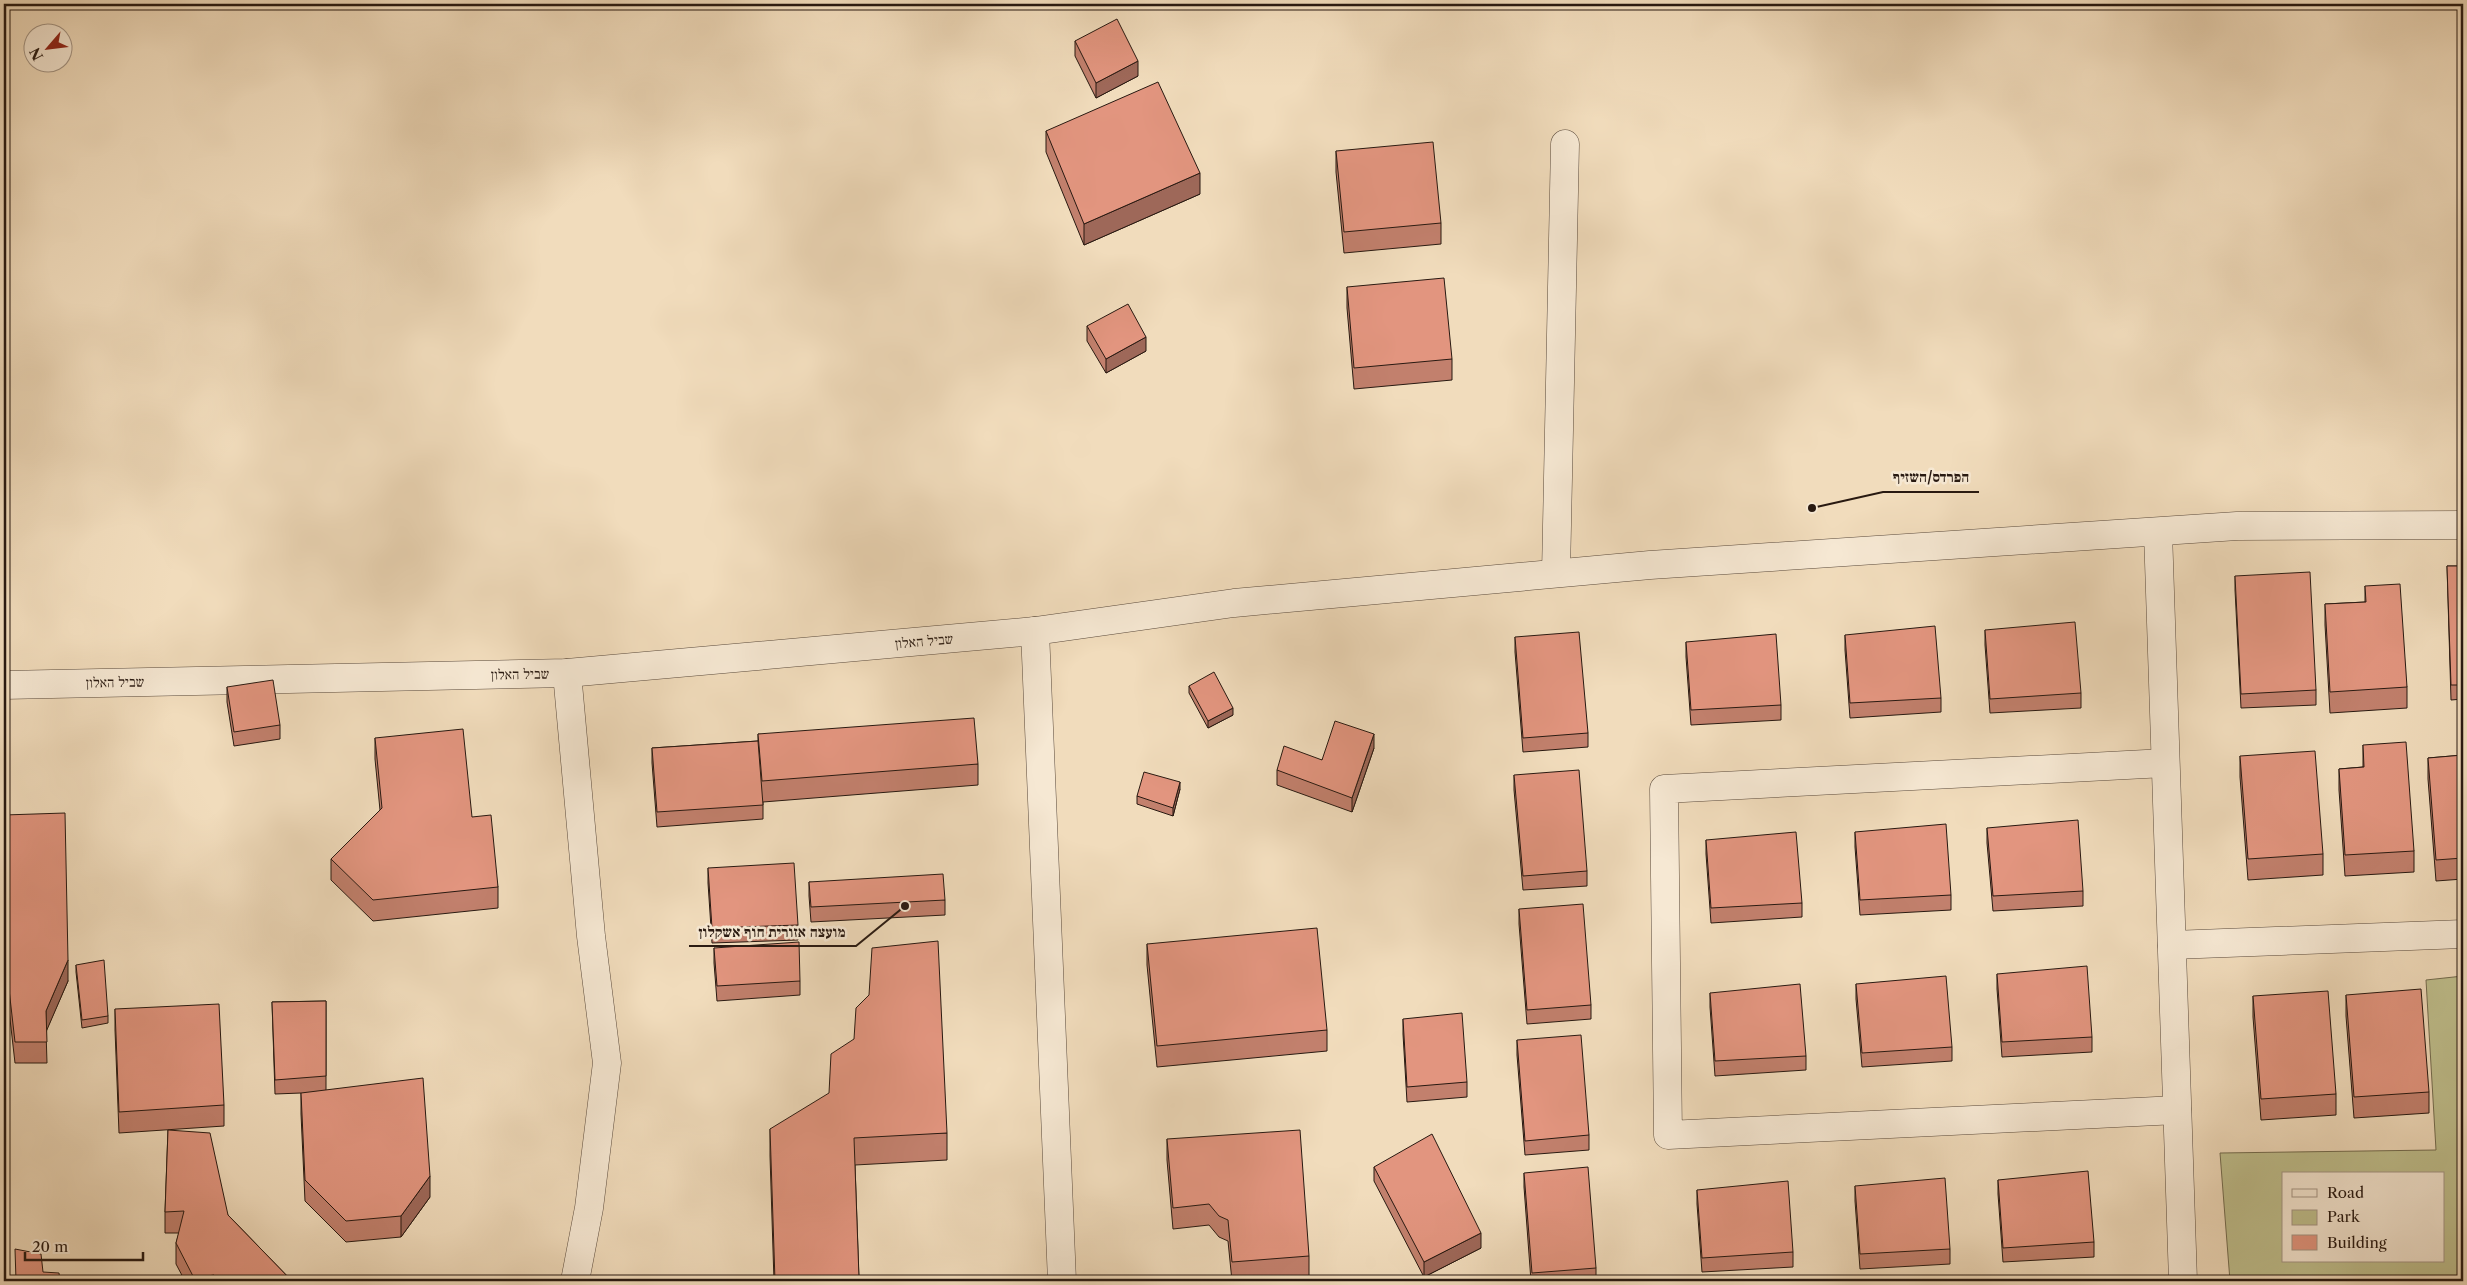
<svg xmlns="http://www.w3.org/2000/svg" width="2467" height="1285" font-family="'Libre Caslon Text','Frank Ruhl Libre',serif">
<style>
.green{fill:#bfbf8d;stroke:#746c4f;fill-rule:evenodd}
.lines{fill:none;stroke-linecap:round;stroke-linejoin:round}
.minor-casing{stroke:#5a4a3c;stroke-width:29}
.minor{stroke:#f6e8d3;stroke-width:28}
.wall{fill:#c2806d;stroke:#281911}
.shaded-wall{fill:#9e6859;stroke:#281911}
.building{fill:#e2957f;stroke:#281911}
.labels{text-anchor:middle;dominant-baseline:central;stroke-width:5;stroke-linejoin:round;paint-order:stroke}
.street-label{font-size:14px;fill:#281911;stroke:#f6e8d3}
.leader{fill:none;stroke:#281911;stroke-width:2}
.callout-dot{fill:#281911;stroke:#f6e8d3;stroke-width:2}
.callout-label{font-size:15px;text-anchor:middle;font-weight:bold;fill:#281911;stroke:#f6e8d3;stroke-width:5;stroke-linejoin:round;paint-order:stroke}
</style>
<rect width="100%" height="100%" fill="#f1dcbc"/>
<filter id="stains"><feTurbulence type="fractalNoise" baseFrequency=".004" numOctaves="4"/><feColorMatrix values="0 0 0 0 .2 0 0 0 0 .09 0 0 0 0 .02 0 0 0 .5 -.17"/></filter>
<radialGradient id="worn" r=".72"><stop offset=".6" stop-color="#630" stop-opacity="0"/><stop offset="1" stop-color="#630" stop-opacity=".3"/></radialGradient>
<path class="green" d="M 2463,976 L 2463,1281 L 2230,1281 L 2220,1153 L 2436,1150 L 2426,980 ZM 2283,1174 L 2443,1174 L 2443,1261 L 2283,1261 Z"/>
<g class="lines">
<g class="minor-casing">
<g id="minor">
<path d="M 2158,532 L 2183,1281"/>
<path d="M 1556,573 L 1565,144"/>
<path d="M 1035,631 L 1062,1281"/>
<path d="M 567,673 L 591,936 L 607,1063 L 589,1208 L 575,1281"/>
<path d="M 4,685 L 567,673 L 1035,631 L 1234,603 L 1650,565 L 2237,526 L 2463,525"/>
<path d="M 2165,763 L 1664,789 L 1668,1135 L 2177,1110"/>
<path d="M 2172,945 L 2463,934"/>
</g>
</g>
<use href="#minor" class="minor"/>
</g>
<g class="wall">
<path d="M 1075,41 L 1138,76 L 1096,98 L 1075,56 Z"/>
<path d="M 1046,131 L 1200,194 L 1084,245 L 1046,152 Z"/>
<path d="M 1336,151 L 1441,223 L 1441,244 L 1344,253 L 1336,172 Z"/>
<path d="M 1347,287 L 1452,359 L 1452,380 L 1354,389 L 1347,308 Z"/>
<path d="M 1087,326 L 1146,351 L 1106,373 L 1087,341 Z"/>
<path d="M 2447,566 L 2463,566 L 2463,699 L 2451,700 Z"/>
<path d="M 2235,576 L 2316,690 L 2316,705 L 2241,708 L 2235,590 Z"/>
<path d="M 2365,586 L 2407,687 L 2407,708 L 2330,713 L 2325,625 L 2325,604 L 2365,602 Z"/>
<path d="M 1985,630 L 2081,693 L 2081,708 L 1990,713 L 1985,645 Z"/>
<path d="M 1845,635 L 1941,698 L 1941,712 L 1850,718 L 1845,650 Z"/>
<path d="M 1515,637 L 1588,733 L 1588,747 L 1523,752 L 1515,652 Z"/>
<path d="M 1686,642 L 1781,705 L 1781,720 L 1691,725 L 1686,657 Z"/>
<path d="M 1189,686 L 1233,715 L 1208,728 L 1189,693 Z"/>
<path d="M 227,687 L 280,725 L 280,739 L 234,746 L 227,702 Z"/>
<path d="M 758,734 L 978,764 L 978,785 L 763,802 L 763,819 L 657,827 L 652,763 L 652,748 L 758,741 Z"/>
<path d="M 375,738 L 472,817 L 498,887 L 498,908 L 373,921 L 331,880 L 331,859 L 380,810 L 375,759 Z"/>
<path d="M 2363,745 L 2414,851 L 2414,872 L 2345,876 L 2339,790 L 2339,769 L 2363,767 Z"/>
<path d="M 1374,748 L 1352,812 L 1277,785 L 1277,770 Z"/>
<path d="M 2463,755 L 2463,879 L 2436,881 L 2428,779 L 2428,758 Z"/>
<path d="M 2240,756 L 2323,854 L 2323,875 L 2248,880 L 2240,777 Z"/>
<path d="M 1514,775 L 1587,871 L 1587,886 L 1523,890 L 1514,790 Z"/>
<path d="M 1180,789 L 1173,816 L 1137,804 L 1137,796 Z"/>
<path d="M 4,815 L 68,981 L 46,1031 L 47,1063 L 15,1063 L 4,966 Z"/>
<path d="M 1987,828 L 2083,891 L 2083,906 L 1993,911 L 1987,843 Z"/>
<path d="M 1855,832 L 1951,895 L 1951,910 L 1860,915 L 1855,847 Z"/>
<path d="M 1706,840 L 1802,903 L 1802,917 L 1711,923 L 1706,854 Z"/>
<path d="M 708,868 L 798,925 L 798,940 L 712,943 L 708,883 Z"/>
<path d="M 809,882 L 945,900 L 945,915 L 811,922 L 809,896 Z"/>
<path d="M 1519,909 L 1591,1005 L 1591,1019 L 1527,1024 L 1519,924 Z"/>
<path d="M 1147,944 L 1327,1030 L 1327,1051 L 1157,1067 L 1147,965 Z"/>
<path d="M 714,948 L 800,981 L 800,995 L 717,1001 L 714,963 Z"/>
<path d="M 76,965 L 108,1016 L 108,1023 L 82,1028 L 76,972 Z"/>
<path d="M 1997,974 L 2092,1037 L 2092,1052 L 2002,1057 L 1997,989 Z"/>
<path d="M 1856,984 L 1952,1047 L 1952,1061 L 1862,1067 L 1856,999 Z"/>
<path d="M 1710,993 L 1806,1056 L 1806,1070 L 1715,1076 L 1710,1007 Z"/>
<path d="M 2346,995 L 2429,1092 L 2429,1113 L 2354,1118 L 2346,1016 Z"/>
<path d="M 2253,996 L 2336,1094 L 2336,1115 L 2261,1120 L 2253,1017 Z"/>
<path d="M 326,1001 L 326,1090 L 430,1197 L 401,1237 L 346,1242 L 305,1201 L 301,1114 L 301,1093 L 275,1094 L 272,1002 Z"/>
<path d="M 115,1009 L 224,1105 L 224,1126 L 119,1133 L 115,1030 Z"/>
<path d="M 1403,1019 L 1467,1082 L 1467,1097 L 1407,1102 L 1403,1034 Z"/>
<path d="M 1517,1040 L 1589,1135 L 1589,1150 L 1525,1155 L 1517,1055 Z"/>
<path d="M 770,1129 L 947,1133 L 947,1160 L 855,1165 L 859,1281 L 774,1281 L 770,1156 Z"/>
<path d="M 168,1130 L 228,1215 L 292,1281 L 185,1281 L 176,1264 L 176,1243 L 179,1233 L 165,1233 L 165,1212 Z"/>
<path d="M 1167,1139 L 1309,1256 L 1309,1277 L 1256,1281 L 1232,1281 L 1228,1241 L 1219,1237 L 1209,1225 L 1173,1229 L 1167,1160 Z"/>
<path d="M 1374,1167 L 1481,1248 L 1424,1277 L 1374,1181 Z"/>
<path d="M 1524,1173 L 1596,1268 L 1596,1281 L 1531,1281 L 1524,1187 Z"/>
<path d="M 1998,1180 L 2094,1242 L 2094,1257 L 2003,1262 L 1998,1194 Z"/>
<path d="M 1855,1186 L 1950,1249 L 1950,1264 L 1860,1269 L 1855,1201 Z"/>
<path d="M 1697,1190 L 1793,1252 L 1793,1267 L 1702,1272 L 1697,1204 Z"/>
</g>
<g class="shaded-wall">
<path d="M 1138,61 L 1138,76 L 1096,98 L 1096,83 Z"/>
<path d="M 1200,173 L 1200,194 L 1084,245 L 1084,224 Z"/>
<path d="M 1146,337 L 1146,351 L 1106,373 L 1106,359 Z"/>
<path d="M 1233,708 L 1233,715 L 1208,728 L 1208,721 Z"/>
<path d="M 1374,734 L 1374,748 L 1352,812 L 1352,798 Z"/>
<path d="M 1180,782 L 1180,789 L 1173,816 L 1173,808 Z"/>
<path d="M 68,960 L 68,981 L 46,1032 L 46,1011 Z"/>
<path d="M 430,1176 L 430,1197 L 401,1237 L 401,1216 Z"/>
<path d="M 1481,1233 L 1481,1248 L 1424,1277 L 1424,1262 Z"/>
</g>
<g class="building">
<path d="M 1117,19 L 1138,61 L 1096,83 L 1075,41 Z"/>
<path d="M 1158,82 L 1200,173 L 1084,224 L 1046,131 Z"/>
<path d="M 1433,142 L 1441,223 L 1344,232 L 1336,151 Z"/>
<path d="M 1444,278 L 1452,359 L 1354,368 L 1347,287 Z"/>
<path d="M 1128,304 L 1146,337 L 1106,359 L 1087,326 Z"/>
<path d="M 2447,566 L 2463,566 L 2463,685 L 2451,685 Z"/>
<path d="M 2310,572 L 2316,690 L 2241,694 L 2235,576 Z"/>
<path d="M 2400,584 L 2407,687 L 2330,692 L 2325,604 L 2366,602 L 2365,586 Z"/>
<path d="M 2075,622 L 2081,693 L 1990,699 L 1985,630 Z"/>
<path d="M 1935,626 L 1941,698 L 1850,703 L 1845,635 Z"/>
<path d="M 1579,632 L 1588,733 L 1523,738 L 1515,637 Z"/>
<path d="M 1776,634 L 1781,705 L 1691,710 L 1686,642 Z"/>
<path d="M 1214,672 L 1233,708 L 1208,721 L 1189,686 Z"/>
<path d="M 273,680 L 280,725 L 234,732 L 227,687 Z"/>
<path d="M 974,718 L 978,764 L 762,781 L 758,734 Z"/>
<path d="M 1335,721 L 1374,734 L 1352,798 L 1277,770 L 1284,746 L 1322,760 Z"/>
<path d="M 463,729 L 472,817 L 491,815 L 498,887 L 373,900 L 331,859 L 382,808 L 375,738 Z"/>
<path d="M 758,741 L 763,805 L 657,812 L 652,748 Z"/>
<path d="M 2406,742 L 2414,851 L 2345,855 L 2339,769 L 2364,767 L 2363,745 Z"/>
<path d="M 2315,751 L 2323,854 L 2248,859 L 2240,756 Z"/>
<path d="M 2463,755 L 2463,858 L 2436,860 L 2428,758 Z"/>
<path d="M 1579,770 L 1587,871 L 1523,876 L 1514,775 Z"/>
<path d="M 1144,772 L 1180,782 L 1173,808 L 1137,796 Z"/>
<path d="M 65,813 L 68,960 L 46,1011 L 47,1042 L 15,1042 L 4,945 L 4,815 Z"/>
<path d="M 2078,820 L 2083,891 L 1993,896 L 1987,828 Z"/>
<path d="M 1946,824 L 1951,895 L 1860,900 L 1855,832 Z"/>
<path d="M 1796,832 L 1802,903 L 1711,908 L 1706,840 Z"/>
<path d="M 794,863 L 798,925 L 712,928 L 708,868 Z"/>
<path d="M 943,874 L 945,900 L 811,907 L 809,882 Z"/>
<path d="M 1583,904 L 1591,1005 L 1527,1010 L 1519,909 Z"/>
<path d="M 1317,928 L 1327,1030 L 1157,1046 L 1147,944 Z"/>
<path d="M 938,941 L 947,1133 L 854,1138 L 859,1277 L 794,1281 L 775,1281 L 770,1129 L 829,1093 L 831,1054 L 854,1039 L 856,1008 L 869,995 L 872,948 Z"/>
<path d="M 799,942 L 800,981 L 717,986 L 714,948 Z"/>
<path d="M 104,960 L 108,1016 L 82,1020 L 76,965 Z"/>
<path d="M 2087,966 L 2092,1037 L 2002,1042 L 1997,974 Z"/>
<path d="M 1946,976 L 1952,1047 L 1862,1053 L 1856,984 Z"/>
<path d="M 1800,984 L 1806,1056 L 1715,1061 L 1710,993 Z"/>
<path d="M 2421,989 L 2429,1092 L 2354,1097 L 2346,995 Z"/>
<path d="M 2328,991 L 2336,1094 L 2261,1099 L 2253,996 Z"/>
<path d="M 326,1001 L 326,1076 L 275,1080 L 272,1002 Z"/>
<path d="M 219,1004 L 224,1105 L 119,1112 L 115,1009 Z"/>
<path d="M 1462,1013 L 1467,1082 L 1407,1087 L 1403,1019 Z"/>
<path d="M 1581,1035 L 1589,1135 L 1525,1141 L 1517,1040 Z"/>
<path d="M 423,1078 L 430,1176 L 401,1216 L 346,1221 L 305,1180 L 301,1093 Z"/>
<path d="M 168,1130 L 210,1133 L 228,1215 L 292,1281 L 215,1281 L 214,1275 L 194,1278 L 176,1243 L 184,1211 L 165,1212 Z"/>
<path d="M 1300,1130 L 1309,1256 L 1232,1262 L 1228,1220 L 1219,1216 L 1209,1204 L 1173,1208 L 1167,1139 Z"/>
<path d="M 1432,1134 L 1481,1233 L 1424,1262 L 1374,1167 Z"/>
<path d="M 1588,1167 L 1596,1268 L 1532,1273 L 1524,1173 Z"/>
<path d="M 2088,1171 L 2094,1242 L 2003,1248 L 1998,1180 Z"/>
<path d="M 1945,1178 L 1950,1249 L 1860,1254 L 1855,1186 Z"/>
<path d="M 1788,1181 L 1793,1252 L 1702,1258 L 1697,1190 Z"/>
<path d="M 15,1249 L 41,1254 L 43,1272 L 59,1273 L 60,1281 L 16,1281 Z"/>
<path d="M 763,1277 L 764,1281 L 743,1281 Z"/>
</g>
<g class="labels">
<g class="street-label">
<text transform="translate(924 641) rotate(-5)">שביל האלון</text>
<text transform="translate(520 674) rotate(-1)">שביל האלון</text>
<text transform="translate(115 682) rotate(-1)">שביל האלון</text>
</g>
</g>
<path class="leader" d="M1812 508L1883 492H1979M905 906L856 946H689"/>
<g class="callout-dot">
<circle cx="1812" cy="508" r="5"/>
<circle cx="905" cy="906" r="5"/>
</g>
<g class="callout-label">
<text x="1931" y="482">הפרדס/השזיף</text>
<text x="772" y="937">מועצה אזורית חוף אשקלון</text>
</g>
<rect width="2467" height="1285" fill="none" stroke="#f1dcbc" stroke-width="20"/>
<rect x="5" y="5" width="2457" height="1275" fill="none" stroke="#281911" stroke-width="2.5"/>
<rect x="10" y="10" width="2447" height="1265" fill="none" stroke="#281911"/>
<rect x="2282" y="1172" width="162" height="90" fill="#f6e8d3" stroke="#a49585"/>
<rect x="2292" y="1189" width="25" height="8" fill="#f6e8d3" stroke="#a49585"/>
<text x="2327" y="1198" font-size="15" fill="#281911">Road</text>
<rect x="2292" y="1210" width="25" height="15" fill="#bfbf8d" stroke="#a49585"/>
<text x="2327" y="1222" font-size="15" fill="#281911">Park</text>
<rect x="2292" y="1235" width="25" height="15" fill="#e2957f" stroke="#a49585"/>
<text x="2327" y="1248" font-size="15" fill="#281911">Building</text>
<g transform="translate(48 48) rotate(242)"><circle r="24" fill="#f6e8d3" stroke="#a49585"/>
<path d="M0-4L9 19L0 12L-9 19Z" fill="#8f2418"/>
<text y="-8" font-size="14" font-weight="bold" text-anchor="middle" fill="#281911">N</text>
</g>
<path d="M25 1252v8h118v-8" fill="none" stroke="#281911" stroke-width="2.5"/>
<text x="32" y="1252" font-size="15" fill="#281911" stroke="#f6e8d3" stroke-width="4" paint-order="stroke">20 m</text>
<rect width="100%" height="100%" filter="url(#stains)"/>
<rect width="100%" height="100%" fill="url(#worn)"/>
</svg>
